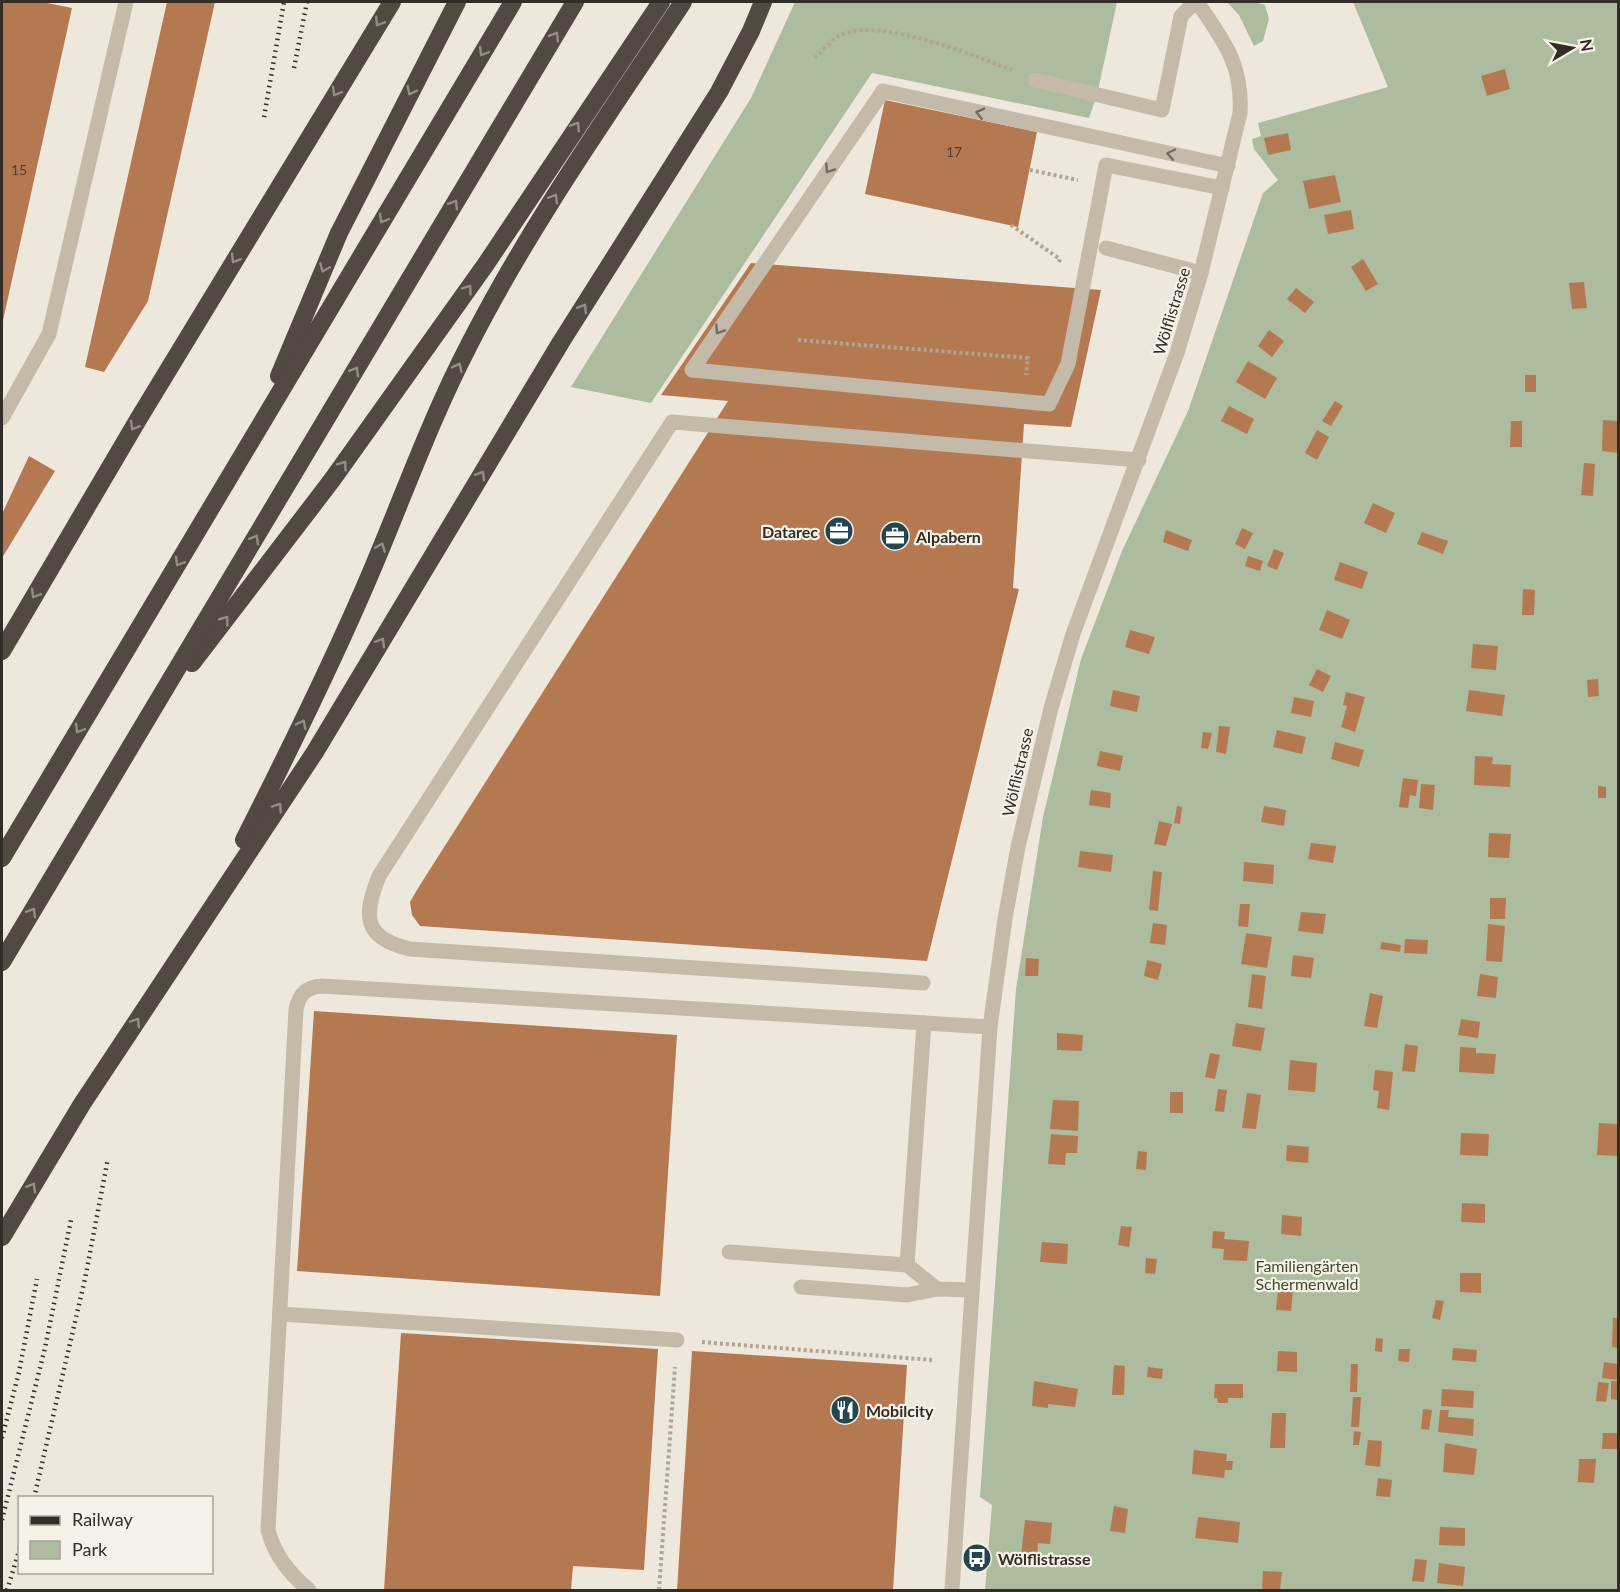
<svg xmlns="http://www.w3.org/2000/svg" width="1620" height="1592" font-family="Lato,sans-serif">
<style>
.green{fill:#adbb9e}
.building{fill:#b57952}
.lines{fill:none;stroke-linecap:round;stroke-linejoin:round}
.path{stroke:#b0a494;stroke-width:4;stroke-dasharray:3 3;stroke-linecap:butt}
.service{stroke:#c4baa9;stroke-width:15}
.motorway{stroke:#524940;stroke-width:18}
.rail{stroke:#332d28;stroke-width:4.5;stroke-dasharray:1.5 4.5;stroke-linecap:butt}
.oneway{stroke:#948d83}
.oneway2{stroke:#746c62}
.labels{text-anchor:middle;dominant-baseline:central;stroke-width:4.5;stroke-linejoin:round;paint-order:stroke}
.number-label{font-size:14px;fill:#544032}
.street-label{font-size:16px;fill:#332d28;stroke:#f6f2e7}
.poi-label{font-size:16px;font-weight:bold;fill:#332d28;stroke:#f6f2e7;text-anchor:start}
.park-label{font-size:16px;fill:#3e4d2f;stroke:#f6f2e7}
</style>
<rect width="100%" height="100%" fill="#eee8dc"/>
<g class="green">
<path d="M 795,2 L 1117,2 L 1097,95 L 1089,118 L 872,73 L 651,403 L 571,387 L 751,98 Z"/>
<path d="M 1227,2 L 1254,2 L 1265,5 L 1269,19 L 1263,41 L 1254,46 L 1239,15 Z"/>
<path d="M 1353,2 L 1618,2 L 1618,1590 L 985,1590 L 992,1505 L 980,1497 L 1016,989 L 1043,817 L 1081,659 L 1122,551 L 1188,411 L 1263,193 L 1278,180 L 1254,149 L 1252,139 L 1261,136 L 1258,123 L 1388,87 Z"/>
</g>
<g class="building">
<path d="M 2,2 L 42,2 L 72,8 L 2,325 Z"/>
<path d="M 167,2 L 215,2 L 148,301 L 104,372 L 85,367 Z"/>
<path d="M 1505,69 L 1510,89 L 1487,96 L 1481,76 Z"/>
<path d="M 885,100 L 1037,132 L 1018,227 L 865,194 Z"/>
<path d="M 1288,133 L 1291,150 L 1268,155 L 1264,138 Z"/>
<path d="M 1335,175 L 1341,202 L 1309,209 L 1303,181 Z"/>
<path d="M 1351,210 L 1354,229 L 1328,234 L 1324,215 Z"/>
<path d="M 1363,259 L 1378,284 L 1366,291 L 1351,267 Z"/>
<path d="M 751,263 L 1101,290 L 1071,427 L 1024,424 L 1013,588 L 1019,589 L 927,961 L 420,926 L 412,915 L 410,902 L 420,885 L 728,401 L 661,395 Z"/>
<path d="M 1584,282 L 1587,308 L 1572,309 L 1569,283 Z"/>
<path d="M 1296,288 L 1314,302 L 1305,313 L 1287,299 Z"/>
<path d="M 1269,330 L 1284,341 L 1272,357 L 1258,346 Z"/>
<path d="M 1248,361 L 1277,378 L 1265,399 L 1236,382 Z"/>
<rect x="1525" y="375" width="11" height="17"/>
<path d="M 1335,401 L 1343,406 L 1331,426 L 1322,421 Z"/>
<path d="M 1229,406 L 1254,419 L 1247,434 L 1221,421 Z"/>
<path d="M 1603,420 L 1618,421 L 1618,453 L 1602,451 Z"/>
<path d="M 1511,421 L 1522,421 L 1522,447 L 1510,447 Z"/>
<path d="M 1317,430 L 1329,437 L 1317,460 L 1305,453 Z"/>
<path d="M 29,456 L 55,471 L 2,558 L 2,514 Z"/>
<path d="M 1584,463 L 1595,464 L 1593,496 L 1581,495 Z"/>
<path d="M 1373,503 L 1395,513 L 1386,533 L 1364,523 Z"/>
<path d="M 1242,528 L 1253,533 L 1245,549 L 1235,544 Z"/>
<path d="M 1166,530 L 1192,540 L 1188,551 L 1163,542 Z"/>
<path d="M 1422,532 L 1448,541 L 1443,554 L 1417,544 Z"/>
<path d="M 1274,549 L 1284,553 L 1277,570 L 1267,566 Z"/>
<path d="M 1248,556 L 1263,561 L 1260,571 L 1245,566 Z"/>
<path d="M 1340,562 L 1368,572 L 1362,589 L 1334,580 Z"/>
<path d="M 1523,589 L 1535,590 L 1534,615 L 1522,615 Z"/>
<path d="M 1327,610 L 1350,620 L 1342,639 L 1319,630 Z"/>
<path d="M 1130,630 L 1155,637 L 1149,654 L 1125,647 Z"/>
<path d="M 1473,644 L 1498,646 L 1496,670 L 1471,668 Z"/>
<path d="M 1317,669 L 1331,676 L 1323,692 L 1309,685 Z"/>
<path d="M 1598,679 L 1599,696 L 1588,697 L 1587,680 Z"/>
<path d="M 1113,690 L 1140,696 L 1137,712 L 1110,706 Z"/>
<path d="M 1469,690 L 1505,695 L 1502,716 L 1466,711 Z"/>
<path d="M 1346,692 L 1365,697 L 1355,732 L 1341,727 L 1347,706 L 1343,705 Z"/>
<path d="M 1294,697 L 1314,701 L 1311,717 L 1291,713 Z"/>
<path d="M 1219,726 L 1230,727 L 1226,754 L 1216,752 Z"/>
<path d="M 1277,730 L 1306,737 L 1302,754 L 1273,747 Z"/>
<path d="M 1203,732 L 1212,733 L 1208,749 L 1201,748 Z"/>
<path d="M 1335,742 L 1364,750 L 1359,767 L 1331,759 Z"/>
<path d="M 1100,751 L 1123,756 L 1120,771 L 1097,766 Z"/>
<path d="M 1475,756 L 1493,757 L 1492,764 L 1511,765 L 1510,787 L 1474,785 Z"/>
<path d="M 1403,778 L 1418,780 L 1416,796 L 1410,795 L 1408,808 L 1399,807 Z"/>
<path d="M 1421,784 L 1435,785 L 1433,810 L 1419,808 Z"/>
<path d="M 1598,786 L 1606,787 L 1606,798 L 1598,798 Z"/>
<path d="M 1091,790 L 1111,793 L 1110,808 L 1089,805 Z"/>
<path d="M 1177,806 L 1182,807 L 1180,824 L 1174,823 Z"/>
<path d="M 1264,806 L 1286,810 L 1284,826 L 1261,822 Z"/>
<path d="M 1159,821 L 1172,824 L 1166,846 L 1154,844 Z"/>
<path d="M 1489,833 L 1511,834 L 1509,858 L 1488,857 Z"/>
<path d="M 1311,843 L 1336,846 L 1333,863 L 1308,859 Z"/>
<path d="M 1080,851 L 1113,855 L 1111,872 L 1078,867 Z"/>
<path d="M 1244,862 L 1274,865 L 1273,884 L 1243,881 Z"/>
<path d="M 1153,871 L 1162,872 L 1158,911 L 1149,910 Z"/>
<path d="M 1490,898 L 1506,898 L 1505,919 L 1490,919 Z"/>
<path d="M 1240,904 L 1250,904 L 1248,927 L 1238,926 Z"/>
<path d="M 1301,912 L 1326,914 L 1323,934 L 1298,931 Z"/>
<path d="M 1153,923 L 1167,925 L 1165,945 L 1150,943 Z"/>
<path d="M 1488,924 L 1505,926 L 1502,962 L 1486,961 Z"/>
<path d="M 1246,933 L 1272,937 L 1267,968 L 1241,964 Z"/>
<path d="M 1405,939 L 1428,940 L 1427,954 L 1404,953 Z"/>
<path d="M 1382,942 L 1401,945 L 1400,952 L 1380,949 Z"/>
<path d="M 1293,955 L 1314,958 L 1311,978 L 1291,976 Z"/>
<path d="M 1026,958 L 1039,959 L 1038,976 L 1025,976 Z"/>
<path d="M 1147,960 L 1162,964 L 1158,980 L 1144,976 Z"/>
<path d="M 1252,974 L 1266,976 L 1262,1009 L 1248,1007 Z"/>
<path d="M 1480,974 L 1498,977 L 1496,998 L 1477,996 Z"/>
<path d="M 1370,993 L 1383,996 L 1377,1028 L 1364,1026 Z"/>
<path d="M 314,1011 L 677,1035 L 660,1296 L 297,1271 Z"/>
<path d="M 1461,1019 L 1480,1022 L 1478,1038 L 1458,1035 Z"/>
<path d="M 1236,1023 L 1265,1028 L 1261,1051 L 1232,1046 Z"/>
<path d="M 1057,1033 L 1083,1035 L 1082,1051 L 1057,1050 Z"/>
<path d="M 1405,1044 L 1418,1046 L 1415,1072 L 1402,1071 Z"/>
<path d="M 1460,1047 L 1476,1048 L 1476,1053 L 1496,1054 L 1494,1074 L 1459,1072 Z"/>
<path d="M 1210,1053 L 1220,1055 L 1215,1079 L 1205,1077 Z"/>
<path d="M 1290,1060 L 1317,1063 L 1315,1092 L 1288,1090 Z"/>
<path d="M 1375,1070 L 1393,1072 L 1389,1110 L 1377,1108 L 1379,1091 L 1373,1090 Z"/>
<path d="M 1218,1089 L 1227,1090 L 1224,1112 L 1215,1111 Z"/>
<rect x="1170" y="1092" width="13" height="21"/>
<path d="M 1247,1093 L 1261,1095 L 1256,1129 L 1242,1128 Z"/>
<path d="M 1053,1100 L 1079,1101 L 1078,1131 L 1050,1129 Z"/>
<path d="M 1599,1123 L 1618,1124 L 1618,1156 L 1597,1155 Z"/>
<path d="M 1461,1133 L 1489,1134 L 1488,1156 L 1460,1155 Z"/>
<path d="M 1051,1134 L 1078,1136 L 1077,1153 L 1066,1153 L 1065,1165 L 1048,1164 Z"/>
<path d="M 1287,1145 L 1309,1147 L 1308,1163 L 1286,1161 Z"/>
<path d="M 1138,1151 L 1147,1152 L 1146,1170 L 1136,1169 Z"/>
<path d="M 1462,1203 L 1485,1204 L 1485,1223 L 1461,1222 Z"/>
<path d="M 1282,1215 L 1302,1217 L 1301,1236 L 1281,1234 Z"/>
<path d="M 1121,1226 L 1132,1227 L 1129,1247 L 1118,1245 Z"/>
<path d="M 1213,1231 L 1225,1232 L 1224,1239 L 1249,1241 L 1247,1261 L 1223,1260 L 1224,1249 L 1212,1248 Z"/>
<path d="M 1042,1242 L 1068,1244 L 1067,1264 L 1040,1262 Z"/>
<path d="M 1146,1258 L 1157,1259 L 1155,1274 L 1145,1273 Z"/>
<path d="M 1460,1273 L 1481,1273 L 1481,1293 L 1460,1292 Z"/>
<path d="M 1278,1290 L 1293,1291 L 1291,1311 L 1276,1310 Z"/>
<path d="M 1436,1300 L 1444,1301 L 1440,1320 L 1432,1318 Z"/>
<path d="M 1613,1318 L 1618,1318 L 1618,1348 L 1612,1347 Z"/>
<path d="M 401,1333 L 658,1349 L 644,1570 L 573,1566 L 571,1590 L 384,1590 Z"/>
<path d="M 1376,1338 L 1383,1339 L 1382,1352 L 1375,1351 Z"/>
<path d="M 1453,1348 L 1477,1350 L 1476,1362 L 1452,1360 Z"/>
<path d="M 1399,1349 L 1410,1349 L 1409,1362 L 1398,1361 Z"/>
<path d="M 692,1351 L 907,1365 L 893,1590 L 677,1590 Z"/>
<path d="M 1278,1351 L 1297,1352 L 1297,1372 L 1277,1371 Z"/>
<path d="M 1604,1362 L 1618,1364 L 1618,1380 L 1602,1378 Z"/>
<path d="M 1351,1364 L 1358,1364 L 1357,1392 L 1350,1392 Z"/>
<path d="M 1114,1365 L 1125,1366 L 1124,1395 L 1112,1395 Z"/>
<path d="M 1148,1367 L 1163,1369 L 1162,1379 L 1147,1377 Z"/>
<path d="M 1034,1381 L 1078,1389 L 1075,1407 L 1048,1404 L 1048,1408 L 1032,1406 Z"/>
<path d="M 1611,1381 L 1618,1381 L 1618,1400 L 1611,1399 Z"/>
<path d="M 1598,1382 L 1609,1383 L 1606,1402 L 1596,1401 Z"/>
<path d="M 1215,1384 L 1243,1384 L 1243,1398 L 1228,1398 L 1228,1403 L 1218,1403 L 1217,1398 L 1214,1398 Z"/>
<path d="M 1442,1389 L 1474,1391 L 1473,1408 L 1441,1406 Z"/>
<path d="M 1353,1397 L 1361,1397 L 1359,1427 L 1351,1427 Z"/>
<path d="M 1423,1409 L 1432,1410 L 1429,1430 L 1421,1429 Z"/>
<path d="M 1440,1410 L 1449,1410 L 1448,1417 L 1474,1419 L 1473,1436 L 1438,1432 Z"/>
<path d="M 1272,1413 L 1286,1413 L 1285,1448 L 1270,1448 Z"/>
<path d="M 1354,1431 L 1361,1432 L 1359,1445 L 1353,1445 Z"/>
<path d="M 1603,1433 L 1617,1433 L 1617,1449 L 1602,1449 Z"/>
<path d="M 1368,1440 L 1382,1441 L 1380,1467 L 1365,1465 Z"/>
<path d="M 1445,1443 L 1477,1449 L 1474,1475 L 1443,1472 Z"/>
<path d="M 1194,1450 L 1227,1454 L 1226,1461 L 1233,1461 L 1232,1470 L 1225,1470 L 1224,1478 L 1192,1474 Z"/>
<path d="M 1579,1459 L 1596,1459 L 1594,1483 L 1578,1482 Z"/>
<path d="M 1378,1478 L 1392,1480 L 1390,1497 L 1376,1496 Z"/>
<path d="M 1114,1506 L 1128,1509 L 1125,1533 L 1110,1531 Z"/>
<path d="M 1198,1517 L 1240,1522 L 1238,1543 L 1195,1538 Z"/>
<path d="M 1025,1520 L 1052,1523 L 1050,1544 L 1038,1543 L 1037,1558 L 1021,1556 Z"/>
<path d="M 1440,1527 L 1465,1528 L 1465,1546 L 1439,1545 Z"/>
<path d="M 1415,1559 L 1427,1560 L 1424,1582 L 1412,1581 Z"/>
<path d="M 1439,1563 L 1465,1567 L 1463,1586 L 1437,1583 Z"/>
<path d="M 1263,1571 L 1282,1572 L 1280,1590 L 1262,1590 Z"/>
</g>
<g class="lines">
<g class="path">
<path d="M 815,58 C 823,50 833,38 843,34 C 881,18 973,55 1012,70"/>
<path d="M 1030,170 L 1078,180"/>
<path d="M 1011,225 L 1060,259 L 1059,262"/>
<path d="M 798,340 L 1028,358 L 1026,375"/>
<path d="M 702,1342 L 932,1360"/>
<path d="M 659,1590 L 675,1367"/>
</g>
<g class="service">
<path d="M 1035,80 L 1162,110 L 1181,16 L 1195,2"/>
<path d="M 1222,188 L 1106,165 L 1068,364 L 1049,404 L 692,370 L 883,91 L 1228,166"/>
<path d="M 1106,248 L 1201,273"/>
<path d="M 2,418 L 49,334 L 126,2"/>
<path d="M 923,983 L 410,949 C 363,938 363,916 379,876 L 672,422 L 1139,460"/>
<path d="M 729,1252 L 907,1265 L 937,1289 L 972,1290"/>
<path d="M 907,1265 L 924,1023"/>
<path d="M 801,1287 L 907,1295 L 937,1289"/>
<path d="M 280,1314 L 677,1340"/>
<path d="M 309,1590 C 289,1573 275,1556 268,1530 L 296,1010 C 299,994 306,987 322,986 L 990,1027"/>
<path d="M 952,1590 L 990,1027 L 1005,919 L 1018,847 L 1051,708 L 1073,634 L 1177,353 L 1201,273 L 1240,113 C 1243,64 1223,40 1197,2"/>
</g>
<g class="motorway">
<path d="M 279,376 L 339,233 L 457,2"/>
<path d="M 2,651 L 139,418 L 392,2"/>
<path d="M 192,663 L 332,480 L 486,264 L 661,2"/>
<path d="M 244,840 C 288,753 331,666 369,577 C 402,500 430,420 469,345 C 530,225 609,114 683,2"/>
<path d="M 2,858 L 513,2"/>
<path d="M 2,962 L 575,2"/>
<path d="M 2,1237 L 82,1104 L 315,752 L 561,342 L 719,92 L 751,31 L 763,2"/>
</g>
<g class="rail">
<path d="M 294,68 L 307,2"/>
<path d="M 264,117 L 284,2"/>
<path d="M 2,1438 L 19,1372 L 37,1279"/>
<path d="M 34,1498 L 85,1279 L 108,1158"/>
<path d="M 2,1520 L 45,1348 L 71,1220"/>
<path d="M 7,1590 L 20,1548"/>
</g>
</g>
<defs><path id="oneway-chevron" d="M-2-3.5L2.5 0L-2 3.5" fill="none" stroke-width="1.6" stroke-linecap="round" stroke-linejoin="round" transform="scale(1.5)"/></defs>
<g class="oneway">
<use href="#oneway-chevron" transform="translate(379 22) rotate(123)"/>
<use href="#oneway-chevron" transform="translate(555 36) rotate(-59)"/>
<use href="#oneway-chevron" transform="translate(483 52) rotate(121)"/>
<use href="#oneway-chevron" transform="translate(411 91) rotate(117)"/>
<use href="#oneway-chevron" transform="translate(336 92) rotate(121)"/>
<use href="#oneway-chevron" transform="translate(576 126) rotate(-57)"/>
<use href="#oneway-chevron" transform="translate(554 198) rotate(-59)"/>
<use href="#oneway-chevron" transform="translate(454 204) rotate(-59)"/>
<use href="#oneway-chevron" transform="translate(383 219) rotate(121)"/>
<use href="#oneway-chevron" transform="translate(235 259) rotate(121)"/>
<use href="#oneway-chevron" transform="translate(324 268) rotate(113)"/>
<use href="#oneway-chevron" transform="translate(468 289) rotate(-54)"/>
<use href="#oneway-chevron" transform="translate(583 308) rotate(-58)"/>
<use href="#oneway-chevron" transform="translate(458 367) rotate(-64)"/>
<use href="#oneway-chevron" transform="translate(355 371) rotate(-59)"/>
<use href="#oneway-chevron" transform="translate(134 426) rotate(121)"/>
<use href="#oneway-chevron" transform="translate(343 465) rotate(-54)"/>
<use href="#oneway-chevron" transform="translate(481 475) rotate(-59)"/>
<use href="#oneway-chevron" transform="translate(255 539) rotate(-59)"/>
<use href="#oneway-chevron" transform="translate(381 547) rotate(-68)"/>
<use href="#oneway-chevron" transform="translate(179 562) rotate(121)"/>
<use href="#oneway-chevron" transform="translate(35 594) rotate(121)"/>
<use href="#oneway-chevron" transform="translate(225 620) rotate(-53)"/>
<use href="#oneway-chevron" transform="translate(381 642) rotate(-59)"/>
<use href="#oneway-chevron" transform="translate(302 724) rotate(-64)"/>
<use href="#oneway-chevron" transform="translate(79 729) rotate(121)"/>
<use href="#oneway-chevron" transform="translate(278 807) rotate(-56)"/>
<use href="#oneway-chevron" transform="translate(32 912) rotate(-59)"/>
<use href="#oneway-chevron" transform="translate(136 1022) rotate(-57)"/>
<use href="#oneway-chevron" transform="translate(32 1187) rotate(-59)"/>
</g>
<g class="oneway2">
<use href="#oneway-chevron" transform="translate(980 113) rotate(-167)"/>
<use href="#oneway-chevron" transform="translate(1171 154) rotate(-168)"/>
<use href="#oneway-chevron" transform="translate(829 169) rotate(124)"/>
<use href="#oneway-chevron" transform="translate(719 330) rotate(124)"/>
</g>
<defs>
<g id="office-disc" transform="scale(1.5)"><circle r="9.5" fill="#23454e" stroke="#f6f2e7"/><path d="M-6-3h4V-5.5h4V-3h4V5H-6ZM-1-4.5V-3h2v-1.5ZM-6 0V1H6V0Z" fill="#fff"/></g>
<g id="restaurant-disc" transform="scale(1.5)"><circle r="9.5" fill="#23454e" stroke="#f6f2e7"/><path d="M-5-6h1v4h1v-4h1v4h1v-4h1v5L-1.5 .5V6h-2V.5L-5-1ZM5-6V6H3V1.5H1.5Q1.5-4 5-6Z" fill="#fff"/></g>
<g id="bus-disc" transform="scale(1.5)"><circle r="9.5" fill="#23454e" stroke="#f6f2e7"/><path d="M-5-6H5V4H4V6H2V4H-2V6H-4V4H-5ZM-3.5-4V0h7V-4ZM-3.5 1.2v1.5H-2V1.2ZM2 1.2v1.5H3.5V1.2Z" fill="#fff"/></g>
</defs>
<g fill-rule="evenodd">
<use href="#office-disc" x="839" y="531"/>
<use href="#office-disc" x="895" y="536"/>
<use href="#restaurant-disc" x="845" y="1410"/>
<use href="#bus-disc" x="977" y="1558"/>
</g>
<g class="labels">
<g class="number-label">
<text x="954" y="151">17</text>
<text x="19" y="169">15</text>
</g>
<g class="street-label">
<text transform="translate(1171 311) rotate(-73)">Wölflistrasse</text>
<text transform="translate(1017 772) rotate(-77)">Wölflistrasse</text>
</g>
<g class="poi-label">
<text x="818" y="531" text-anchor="end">Datarec</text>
<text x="916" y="536">Alpabern</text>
<text x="866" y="1410">Mobilcity</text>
<text x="998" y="1558">Wölflistrasse</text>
</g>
<g class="park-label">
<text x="1307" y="1265">Familiengärten<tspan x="1307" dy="18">Schermenwald</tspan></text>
</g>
</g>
<rect width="1620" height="1592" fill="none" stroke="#332d28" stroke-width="6"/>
<rect x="18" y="1496" width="195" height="78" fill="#f6f2e7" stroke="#a8a39b" stroke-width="1.5"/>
<rect x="30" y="1516" width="30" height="9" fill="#332d28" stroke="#a8a39b" stroke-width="1.5"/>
<text x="72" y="1526" font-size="18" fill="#332d28">Railway</text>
<rect x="30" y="1541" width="30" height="18" fill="#adbb9e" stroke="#a8a39b" stroke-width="1.5"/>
<text x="72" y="1556" font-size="18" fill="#332d28">Park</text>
<g transform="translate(1572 48) rotate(80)" stroke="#f6f2e7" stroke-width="4.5" paint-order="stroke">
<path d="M0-4.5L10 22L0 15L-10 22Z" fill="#332d28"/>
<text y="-9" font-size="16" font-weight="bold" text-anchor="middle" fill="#332d28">N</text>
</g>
</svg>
